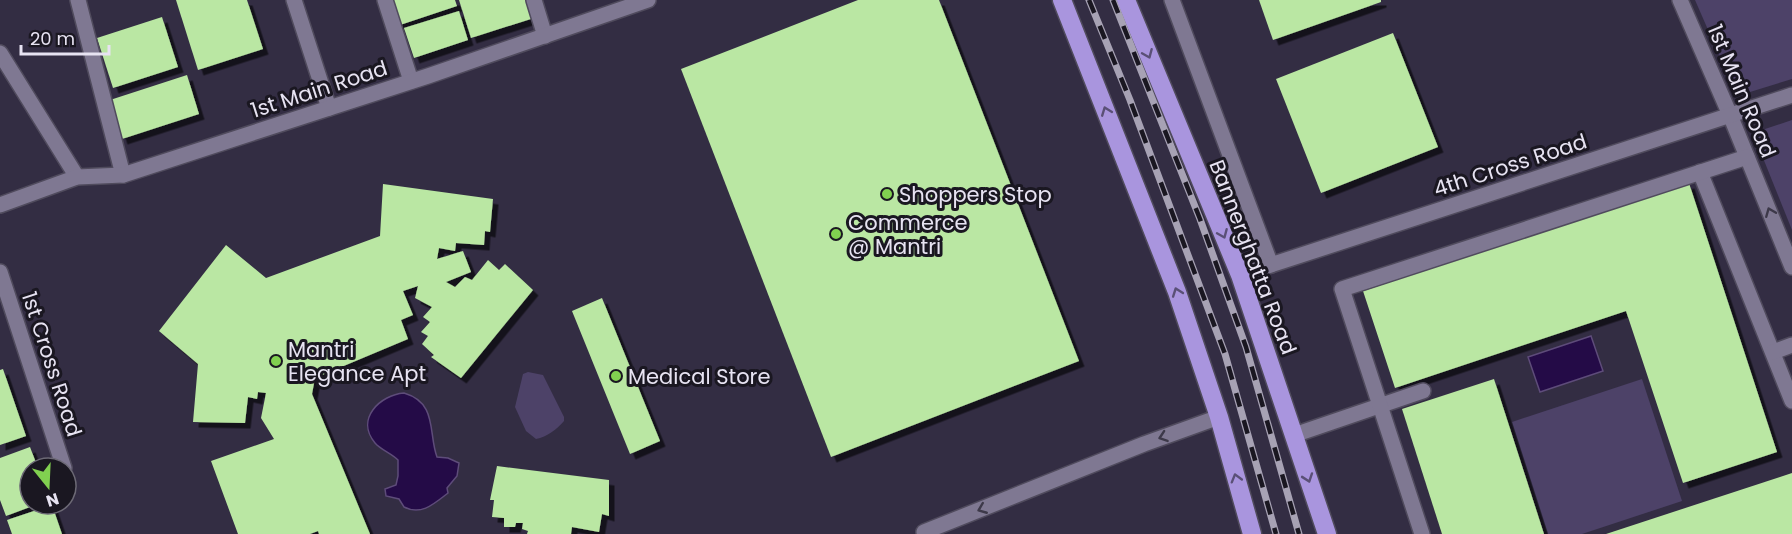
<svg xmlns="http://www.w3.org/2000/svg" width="1792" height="534" font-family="Poppins,sans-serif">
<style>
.green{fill:#4d4268}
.water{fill:#240b47;stroke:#5e4c7a;stroke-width:1.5}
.building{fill:#bae7a3;filter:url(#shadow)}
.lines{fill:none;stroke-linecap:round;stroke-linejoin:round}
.street-casing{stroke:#504b5d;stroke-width:18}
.secondary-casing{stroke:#504b5d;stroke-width:18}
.highway-casing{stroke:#504b5d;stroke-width:21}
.street{stroke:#7f7892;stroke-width:15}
.secondary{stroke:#7f7892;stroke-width:15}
.highway{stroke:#a995de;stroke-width:18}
.rail-casing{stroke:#a7a2b4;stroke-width:7}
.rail{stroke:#1a1721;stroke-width:4.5;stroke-dasharray:14;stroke-linecap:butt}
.oneway{stroke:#5a5076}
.oneway2{stroke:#3d3949}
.poi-dot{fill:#81d050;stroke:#1a1721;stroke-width:2}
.labels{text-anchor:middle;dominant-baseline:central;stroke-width:6;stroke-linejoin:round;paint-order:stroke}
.street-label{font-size:21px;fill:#e7e3f2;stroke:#1a1721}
.poi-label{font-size:21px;fill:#e7e3f2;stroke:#1a1721;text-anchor:start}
</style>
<defs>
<filter id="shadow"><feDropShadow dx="5.5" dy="5.5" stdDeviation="0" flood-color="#0009"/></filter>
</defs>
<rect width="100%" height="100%" fill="#332d43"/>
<g class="green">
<path d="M 1695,0 L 1792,0 L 1792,79 L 1737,96 Z"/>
<path d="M 1792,120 L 1792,230 L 1753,133 Z"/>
<path d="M 528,372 L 543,375 L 564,417 L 564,421 C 557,429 547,437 536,439 L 526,431 L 515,407 L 523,374 Z"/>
<path d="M 1642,379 L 1682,501 L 1582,534 L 1548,534 L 1512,422 Z"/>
</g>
<g class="water">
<path d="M 1591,336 L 1603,371 L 1540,392 L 1528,357 Z"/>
<path d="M 404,393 C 438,403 428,433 437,457 L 448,458 L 459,463 L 457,476 L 447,488 L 448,493 C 434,504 421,516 404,507 L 399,499 L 386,496 L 385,489 L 396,485 L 398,476 L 398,460 C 391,453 381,450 375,443 C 355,419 380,395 404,393 Z"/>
</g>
<g class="building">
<path d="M 176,0 L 247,0 L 263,49 L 198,70 Z"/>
<path d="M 388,0 L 455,0 L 457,6 L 397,26 Z"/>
<path d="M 459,0 L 529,0 L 534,18 L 471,38 Z"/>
<path d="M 858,0 L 939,0 L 1079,361 L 831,457 L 681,69 Z"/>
<path d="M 1259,0 L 1381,0 L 1381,2 L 1273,40 Z"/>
<path d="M 459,11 L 468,40 L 414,58 L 404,28 Z"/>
<path d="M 162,17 L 178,67 L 113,88 L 97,38 Z"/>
<path d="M 1393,33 L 1438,147 L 1321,193 L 1276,79 Z"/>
<path d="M 187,75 L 199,114 L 122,139 L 110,100 Z"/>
<path d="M 1689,183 L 1777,452 L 1683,483 L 1626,311 L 1395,388 L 1363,291 Z"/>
<path d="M 383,184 L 493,199 L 490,232 L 485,231 L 484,245 L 456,243 L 455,251 L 439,248 L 437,259 L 463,251 L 471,272 L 446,282 L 455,287 L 465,277 L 472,280 L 488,260 L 499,270 L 505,264 L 533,290 L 461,378 L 431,357 L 434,355 L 422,344 L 428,336 L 421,332 L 430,322 L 423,317 L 432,307 L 415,298 L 418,286 L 403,291 L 413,315 L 401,320 L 408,339 L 315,378 L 312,394 L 370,534 L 319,534 L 318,531 L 310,534 L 238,534 L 211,461 L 274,439 L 261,418 L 266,393 L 258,392 L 257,399 L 248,397 L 245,423 L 193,422 L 198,364 L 159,331 L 226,245 L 266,278 L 380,236 Z"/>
<path d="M 602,298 L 660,441 L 630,454 L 572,311 Z"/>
<path d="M 3,369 L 26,436 L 0,445 L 0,370 Z"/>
<path d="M 1494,379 L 1544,534 L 1442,534 L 1402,409 Z"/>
<path d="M 30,447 L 38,468 L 30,468 L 30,504 L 38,504 L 6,516 L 0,500 L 0,458 Z"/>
<path d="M 497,466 L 609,480 L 609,516 L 602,514 L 599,532 L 572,527 L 571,534 L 527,534 L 528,531 L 522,529 L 523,523 L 516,523 L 515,527 L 504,527 L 504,518 L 492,517 L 494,500 L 490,500 Z"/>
<path d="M 1792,473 L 1792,534 L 1606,534 Z"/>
<path d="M 52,505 L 62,534 L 12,534 L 7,520 Z"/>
</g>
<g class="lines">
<g class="street-casing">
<g id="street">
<path d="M 78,0 L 123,175"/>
<path d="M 294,0 L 329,108"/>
<path d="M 385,0 L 411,81"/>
<path d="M 534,0 L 545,36"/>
<path d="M 1680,0 L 1730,115 L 1792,267"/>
<path d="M 0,53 L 77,177"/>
<path d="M 1700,172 L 1792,401"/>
<path d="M 0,205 L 77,177 L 123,175 L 428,76 L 648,0"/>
<path d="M 0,272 L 64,468"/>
<path d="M 1773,352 L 1792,345"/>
<path d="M 1294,435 L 1423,391"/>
<path d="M 924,532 L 1144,444 L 1219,417"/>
<path d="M 1422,534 L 1342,289 L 1747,157"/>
</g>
</g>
<g class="secondary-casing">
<g id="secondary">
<path d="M 1172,0 L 1271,265"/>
<path d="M 1240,275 L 1792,95"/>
</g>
</g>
<g class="highway-casing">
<g id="highway">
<path d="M 1062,0 L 1177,292 L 1219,417 L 1252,534"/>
<path d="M 1126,0 L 1240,275 L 1327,534"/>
</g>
</g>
<use href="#street" class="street"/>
<use href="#secondary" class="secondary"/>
<use href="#highway" class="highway"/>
<g class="rail-casing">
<g id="rail">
<path d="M 1089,0 L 1130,100 L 1225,354 L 1276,534"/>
<path d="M 1113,0 L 1200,219 L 1246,347 L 1299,534"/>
</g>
</g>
<use href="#rail" class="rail"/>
</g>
<defs><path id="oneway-chevron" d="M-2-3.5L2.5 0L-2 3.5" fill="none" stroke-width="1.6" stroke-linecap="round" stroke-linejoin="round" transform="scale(1.5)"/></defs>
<g class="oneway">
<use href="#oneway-chevron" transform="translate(1148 54) rotate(67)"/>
<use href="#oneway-chevron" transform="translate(1106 111) rotate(-111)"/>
<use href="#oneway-chevron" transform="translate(1223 234) rotate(67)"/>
<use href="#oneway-chevron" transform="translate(1177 292) rotate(-110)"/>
<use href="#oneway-chevron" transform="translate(1236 478) rotate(-106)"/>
<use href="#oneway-chevron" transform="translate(1308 478) rotate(71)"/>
</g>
<g class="oneway2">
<use href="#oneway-chevron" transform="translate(1770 212) rotate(-112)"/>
<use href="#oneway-chevron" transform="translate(1163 437) rotate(161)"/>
<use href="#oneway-chevron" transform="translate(982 509) rotate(158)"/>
</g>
<g class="poi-dot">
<circle cx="887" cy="194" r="6"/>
<circle cx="836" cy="234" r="6"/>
<circle cx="276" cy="361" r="6"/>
<circle cx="616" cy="376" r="6"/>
</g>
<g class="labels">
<g class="street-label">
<text transform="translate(319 89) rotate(-18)">1st Main Road</text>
<text transform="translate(1742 91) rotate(67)">1st Main Road</text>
<text transform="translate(1510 165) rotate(-18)">4th Cross Road</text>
<text transform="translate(1253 257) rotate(69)">Bannerghatta Road</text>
<text transform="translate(52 364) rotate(72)">1st Cross Road</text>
</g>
<g class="poi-label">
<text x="899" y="194">Shoppers Stop</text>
<text x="848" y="222">Commerce<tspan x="848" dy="24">@ Mantri</tspan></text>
<text x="288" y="349">Mantri<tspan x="288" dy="24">Elegance Apt</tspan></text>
<text x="628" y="376">Medical Store</text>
</g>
</g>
<g transform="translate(48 486) rotate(162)"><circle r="28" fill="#1a1721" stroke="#6c6975" stroke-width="1.5"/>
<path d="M0-4.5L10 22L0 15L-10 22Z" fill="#81d050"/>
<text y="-9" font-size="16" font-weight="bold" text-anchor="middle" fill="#e7e3f2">N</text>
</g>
<path d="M21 45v9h88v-9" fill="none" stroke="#e7e3f2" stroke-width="3"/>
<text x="30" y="45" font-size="18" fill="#e7e3f2" stroke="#1a1721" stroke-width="4.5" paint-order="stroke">20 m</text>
</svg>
